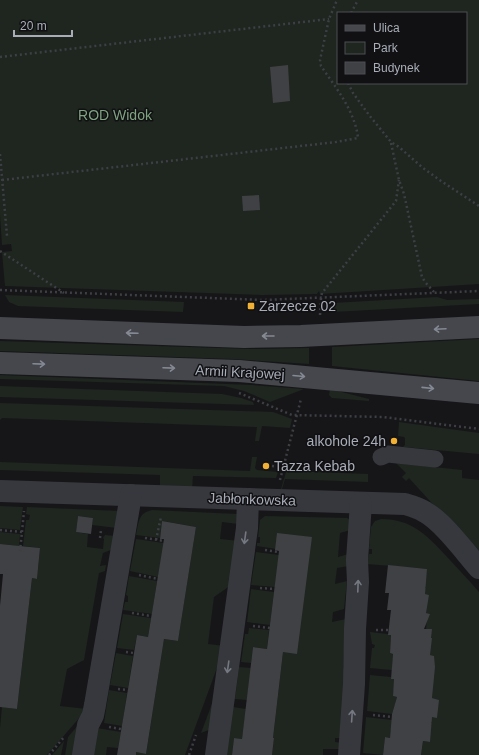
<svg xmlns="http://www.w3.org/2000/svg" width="479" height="755" font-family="Arial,sans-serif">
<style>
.green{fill:#1e261f;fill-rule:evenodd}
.building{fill:#404145}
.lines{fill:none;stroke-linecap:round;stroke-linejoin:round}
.path{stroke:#3d3f44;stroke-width:2.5;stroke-dasharray:2 3;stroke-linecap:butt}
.pedestrian{stroke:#37383d;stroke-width:17}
.minor{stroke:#37383d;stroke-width:22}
.secondary{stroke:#45474d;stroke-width:22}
.oneway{stroke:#858993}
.oneway2{stroke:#757881}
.poi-dot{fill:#f2b134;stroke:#111113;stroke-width:1.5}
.labels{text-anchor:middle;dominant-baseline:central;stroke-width:3;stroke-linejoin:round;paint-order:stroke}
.park-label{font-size:14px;fill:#7fa381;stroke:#111113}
.poi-label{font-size:14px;fill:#a8adb8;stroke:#111113;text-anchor:start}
.street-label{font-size:14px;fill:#a8adb8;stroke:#111113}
</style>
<rect width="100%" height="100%" fill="#161618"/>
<g class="green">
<path d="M 0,0 L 479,0 L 479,284 L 320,294 L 319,291 L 317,294 L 262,295 L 5,286 L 2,252 L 12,251 L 11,244 L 2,245 L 0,215 ZM 338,13 L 466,13 L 466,83 L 338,83 Z"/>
<path d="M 5,295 L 184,302 L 183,312 L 18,306 L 9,302 Z"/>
<path d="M 437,297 L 447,300 L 479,299 L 479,304 L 333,312 L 333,303 Z"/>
<path d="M 479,339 L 479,381 L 332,366 L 332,347 Z"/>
<path d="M 0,341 L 251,349 L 309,348 L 309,364 L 233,359 L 0,351 Z"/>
<path d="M 0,375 L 252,385 L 304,389 L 270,402 L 244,391 L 224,386 L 0,379 Z"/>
<path d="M 0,386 L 222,394 L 241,398 L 253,402 L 254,405 L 0,397 Z"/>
<path d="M 330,389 L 369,399 L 369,401 L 332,398 L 329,395 Z"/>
<path d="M 0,403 L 273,412 L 292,419 L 290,428 L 262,426 L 259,441 L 255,441 L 257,427 L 2,418 L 0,420 Z"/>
<path d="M 399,422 L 479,433 L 479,454 L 403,447 L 405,445 L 405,438 L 404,437 L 398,436 Z"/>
<path d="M 252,457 L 257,457 L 255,468 L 257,470 L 278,472 L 276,478 L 193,476 L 192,489 L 160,488 L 160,475 L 0,470 L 0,462 L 250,471 Z"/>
<path d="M 396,463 L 462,470 L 462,478 L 479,480 L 479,555 L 409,478 L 406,481 L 402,477 L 406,473 Z"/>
<path d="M 287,471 L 368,474 L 368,482 L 285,479 L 282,489 L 281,489 L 286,472 Z"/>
<path d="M 0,506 L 23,507 L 20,530 L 0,528 Z"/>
<path d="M 27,507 L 120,511 L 117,528 L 92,525 L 93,518 L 78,516 L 76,532 L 88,534 L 87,547 L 103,549 L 104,539 L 103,538 L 105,535 L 115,536 L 116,548 L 103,553 L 100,566 L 106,565 L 105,571 L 99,573 L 84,660 L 67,669 L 60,706 L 87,709 L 47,755 L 0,755 L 0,729 L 2,707 L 17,709 L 32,578 L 37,579 L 40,548 L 23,546 L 26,520 L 29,520 L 30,515 L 26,514 Z"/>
<path d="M 152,510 L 237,514 L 238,524 L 222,522 L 220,539 L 240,541 L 234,583 L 214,597 L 208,644 L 225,646 L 185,755 L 136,755 L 136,752 L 146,754 L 164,639 L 178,641 L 196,527 L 162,521 L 160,538 L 136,535 C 139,522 138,513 152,510 Z"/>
<path d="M 265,516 L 347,518 L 355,523 L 354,529 L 340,533 L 338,557 L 349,554 L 349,566 L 337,568 L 335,584 L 347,581 L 344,609 L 333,612 L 332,622 L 346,619 L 343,667 L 348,684 L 344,738 L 335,738 L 335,742 L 343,743 L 343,749 L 323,749 L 323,755 L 272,755 L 274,739 L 273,738 L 283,652 L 312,537 L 276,549 L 257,546 L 257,543 L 260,543 L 260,537 L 258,537 L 260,520 Z"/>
<path d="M 381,519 C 412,519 428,536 448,558 C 458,569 469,580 479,592 L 479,755 L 421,755 L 423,741 L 430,742 L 430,740 L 428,740 L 430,723 L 432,723 L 432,722 L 428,722 L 429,717 L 437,717 L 438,701 L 438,700 L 432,698 L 433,657 L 434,657 L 434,656 L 429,655 L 430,639 L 432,639 L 432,638 L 427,637 L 431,629 L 426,629 L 427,615 L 430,614 L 424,613 L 429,595 L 419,594 L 419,588 L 426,588 L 426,587 L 423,586 L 427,569 L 367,564 L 369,554 L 372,554 L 372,549 L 369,549 L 371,527 L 375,521 Z"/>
<path d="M 0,532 L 20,534 L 19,546 L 0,544 L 0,545 Z"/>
<path d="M 136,539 L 164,543 L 158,577 L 130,571 Z"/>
<path d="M 256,552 L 279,555 L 275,587 L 251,585 Z"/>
<path d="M 129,576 L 157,581 L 152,614 L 123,610 L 125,602 L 128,602 L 128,596 L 126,595 Z"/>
<path d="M 251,589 L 274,592 L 270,625 L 247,622 Z"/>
<path d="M 123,614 L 151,618 L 148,637 L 137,635 L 134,650 L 117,648 Z"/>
<path d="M 249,628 L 269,630 L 267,649 L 253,647 L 251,663 L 241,662 L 245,634 L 248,634 Z"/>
<path d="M 370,632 L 388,634 L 388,635 L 391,635 L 390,653 L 393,654 L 392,670 L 370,668 L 372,648 L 374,648 L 375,645 L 372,644 Z"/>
<path d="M 116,653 L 133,656 L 128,688 L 110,685 Z"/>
<path d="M 239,667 L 251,668 L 247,700 L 235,699 Z"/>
<path d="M 370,675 L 391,677 L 391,679 L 395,679 L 393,696 L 397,697 L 392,714 L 367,711 Z"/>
<path d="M 109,690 L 127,693 L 122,726 L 104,723 Z"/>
<path d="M 213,701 L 214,728 L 201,733 Z"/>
<path d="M 233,707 L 246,709 L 242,739 L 234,738 L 232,755 L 222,755 Z"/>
<path d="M 86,716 L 77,755 L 65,755 L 68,737 Z"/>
<path d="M 366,717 L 392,720 L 390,738 L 385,737 L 383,755 L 363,753 Z"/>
<path d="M 97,728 L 121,732 L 118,748 L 107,747 L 106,755 L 92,755 Z"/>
<path d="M 64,741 L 61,755 L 52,755 Z"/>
</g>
<g class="building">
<path d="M 288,65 L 290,101 L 273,103 L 270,67 Z"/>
<path d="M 259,195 L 260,210 L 243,211 L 242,196 Z"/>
<path d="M 78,516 L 93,518 L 91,534 L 76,532 Z"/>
<path d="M 162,521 L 196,527 L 178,641 L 164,639 L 146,754 L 136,752 L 136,755 L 117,755 L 137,635 L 148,637 L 164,539 L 160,539 Z"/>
<path d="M 277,533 L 312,537 L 297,654 L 283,652 L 273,738 L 274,738 L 272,755 L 232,755 L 234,738 L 242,739 L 253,647 L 267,649 L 279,551 L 275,550 Z"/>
<path d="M 0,544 L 40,548 L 37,579 L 32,578 L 17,709 L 0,707 L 0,606 L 3,574 L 0,574 Z"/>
<path d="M 388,565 L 427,569 L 425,594 L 429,595 L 426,613 L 430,614 L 424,629 L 432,629 L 431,638 L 432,638 L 430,655 L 434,656 L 435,667 L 432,698 L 439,700 L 437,718 L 432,717 L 430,742 L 423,741 L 421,755 L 383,755 L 385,737 L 390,738 L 392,714 L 397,697 L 393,696 L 394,679 L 391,679 L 393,654 L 390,653 L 391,635 L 388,635 L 391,610 L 387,610 L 389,593 L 385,593 Z"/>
</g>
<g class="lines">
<g class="path">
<path d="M 351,13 L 358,0"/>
<path d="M 0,57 L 329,19"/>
<path d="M 348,83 L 353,93 L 369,115 L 391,142 L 399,147 L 423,168 L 441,181 L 479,206"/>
<path d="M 391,143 L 399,180 L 404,194 L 422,277 L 425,282 L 434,292"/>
<path d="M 0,154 L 7,236"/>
<path d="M 2,180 L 336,142 L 358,138 C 355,111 336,88 321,66 L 320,60 L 329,19 L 337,0"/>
<path d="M 0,251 L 64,293"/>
<path d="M 0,290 L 263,300 L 479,291"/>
<path d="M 320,315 L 321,298 L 322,293 L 396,201 L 399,180"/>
<path d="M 239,393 L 292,415 L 383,417 L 479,429"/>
<path d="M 272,466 L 283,467"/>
<path d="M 280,480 L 301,399"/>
<path d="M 0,530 L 22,532 L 20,551"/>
<path d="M 22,532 L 24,511"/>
<path d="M 100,538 L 101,530"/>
<path d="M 145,538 L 164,541"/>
<path d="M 156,540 L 161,517"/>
<path d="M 265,550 L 279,552"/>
<path d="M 139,575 L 158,579"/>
<path d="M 260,588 L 275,589"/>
<path d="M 132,613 L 151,616"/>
<path d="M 253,626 L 270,628"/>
<path d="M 376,630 L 388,630"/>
<path d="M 126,652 L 134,653"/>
<path d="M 118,689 L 128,690"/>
<path d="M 373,715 L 392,717"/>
<path d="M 109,727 L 121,729"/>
<path d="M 49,755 L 64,737"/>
<path d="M 189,755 L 196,735"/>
</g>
<path class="pedestrian" d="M 381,457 L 388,454 L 435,459"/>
<g class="minor">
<path d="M 0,491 L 405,504 C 412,506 419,508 425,512 C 443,522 465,552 479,568"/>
<path d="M 83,755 L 88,725 L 93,715 L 95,705 L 131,495"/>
<path d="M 216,755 L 247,528 L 248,499"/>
<path d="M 349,755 L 354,684 L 355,629 L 358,582 L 357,560 L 361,503"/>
</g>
<g class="secondary">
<path d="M 0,328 L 244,337 L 301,336 L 479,327"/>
<path d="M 0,363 L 239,371 L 479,393"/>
</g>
</g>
<defs><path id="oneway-shaft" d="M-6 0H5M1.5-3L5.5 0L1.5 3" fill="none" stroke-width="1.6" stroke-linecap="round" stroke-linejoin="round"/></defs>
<g class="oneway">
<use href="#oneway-shaft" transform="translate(440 329) rotate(177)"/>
<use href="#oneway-shaft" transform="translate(132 333) rotate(-178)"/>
<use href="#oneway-shaft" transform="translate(268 336) rotate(180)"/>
<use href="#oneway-shaft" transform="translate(39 364) rotate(2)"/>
<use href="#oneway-shaft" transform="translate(169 368) rotate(2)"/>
<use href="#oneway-shaft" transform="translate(299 376) rotate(5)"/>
<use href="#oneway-shaft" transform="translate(428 388) rotate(6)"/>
</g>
<g class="oneway2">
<use href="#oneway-shaft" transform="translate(245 538) rotate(98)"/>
<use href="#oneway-shaft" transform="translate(358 586) rotate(-88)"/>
<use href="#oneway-shaft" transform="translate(228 667) rotate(98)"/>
<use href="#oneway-shaft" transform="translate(352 716) rotate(-86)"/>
</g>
<g class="poi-dot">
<rect x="247" y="302" width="8" height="8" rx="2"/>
<circle cx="394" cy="441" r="4"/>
<circle cx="266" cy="466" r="4"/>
</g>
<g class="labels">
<g class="park-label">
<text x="115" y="115">ROD Widok</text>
</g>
<g class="poi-label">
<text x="259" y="306">Zarzecze 02</text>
<text x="386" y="441" text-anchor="end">alkohole 24h</text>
<text x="274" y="466">Tazza Kebab</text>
</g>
<g class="street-label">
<text transform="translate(240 372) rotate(3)">Armii Krajowej</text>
<text transform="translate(252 499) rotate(2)">Jabłonkowska</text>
</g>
</g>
<rect x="337" y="12" width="130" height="72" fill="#111113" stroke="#4d4f55"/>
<rect x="345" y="25" width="20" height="6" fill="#45474d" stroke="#4d4f55"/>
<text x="373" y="32" font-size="12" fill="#a8adb8">Ulica</text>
<rect x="345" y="42" width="20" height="12" fill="#1e261f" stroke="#4d4f55"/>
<text x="373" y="52" font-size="12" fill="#a8adb8">Park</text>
<rect x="345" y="62" width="20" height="12" fill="#404145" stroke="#4d4f55"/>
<text x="373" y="72" font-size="12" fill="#a8adb8">Budynek</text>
<path d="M14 30v6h58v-6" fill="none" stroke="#a8adb8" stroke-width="2"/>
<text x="20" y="30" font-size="12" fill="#a8adb8" stroke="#111113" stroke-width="3" paint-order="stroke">20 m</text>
</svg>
